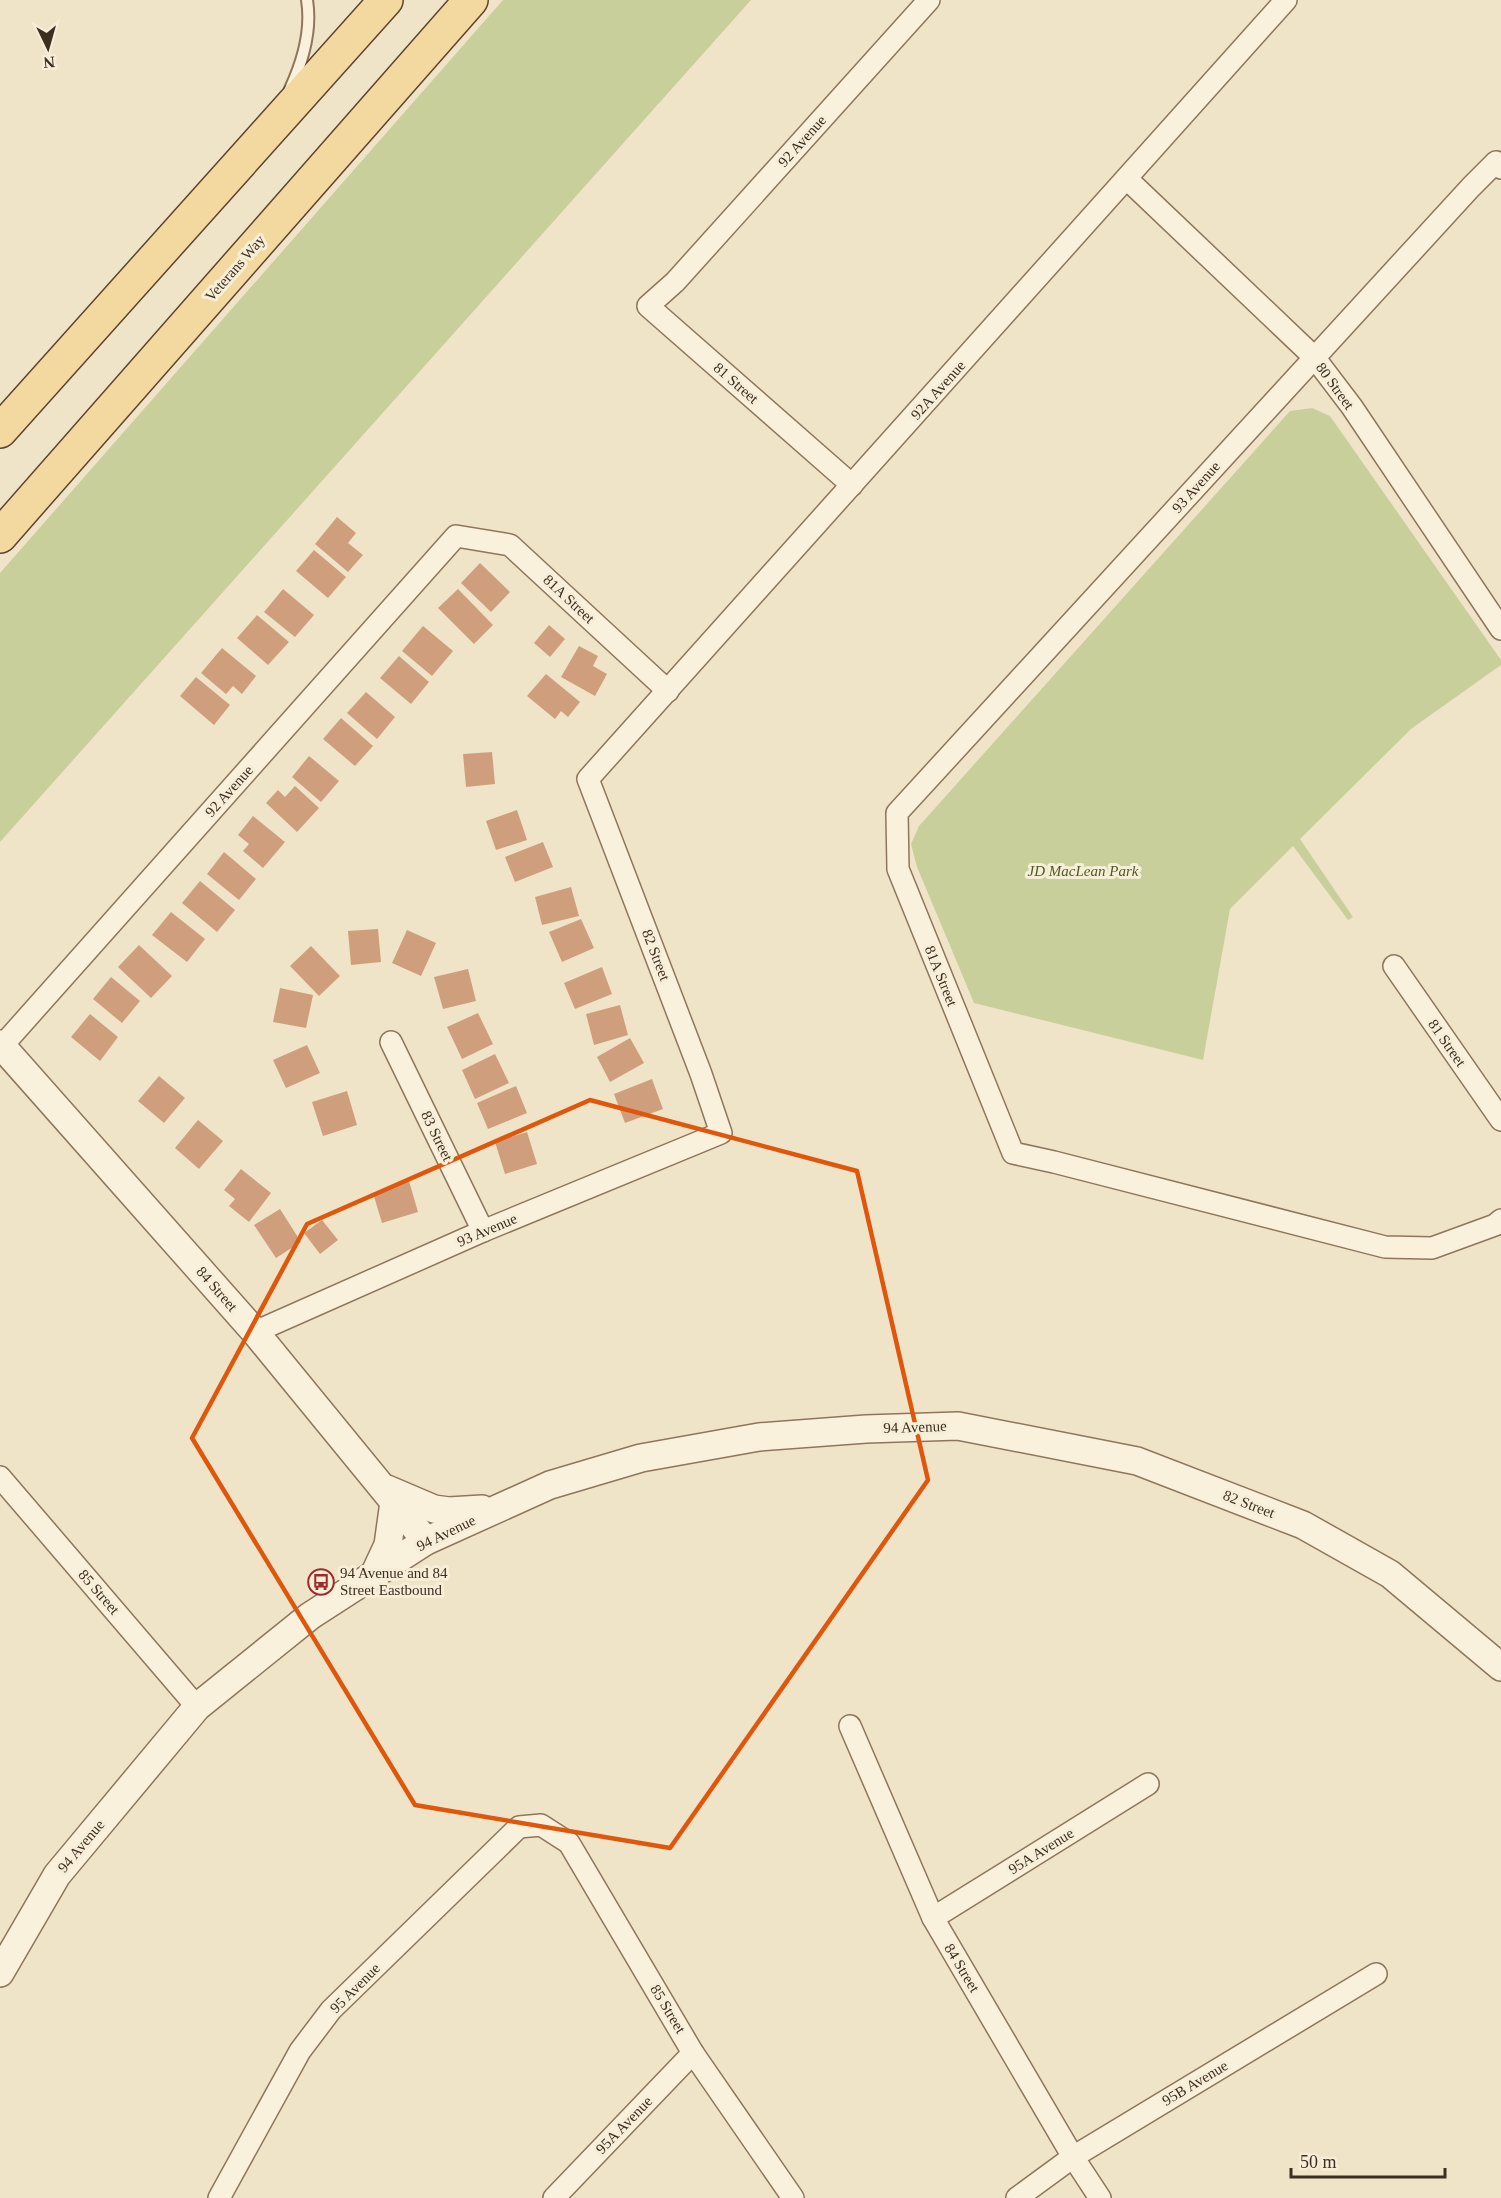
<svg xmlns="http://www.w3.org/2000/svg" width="1501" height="2198" font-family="Georgia,serif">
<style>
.green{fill:#c9cf9b}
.building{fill:#cf9f7d}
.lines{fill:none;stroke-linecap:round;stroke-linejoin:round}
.service-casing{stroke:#8d765c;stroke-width:14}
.minor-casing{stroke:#8d765c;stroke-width:24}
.tertiary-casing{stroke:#8d765c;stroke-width:30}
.primary-casing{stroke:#5b4430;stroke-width:36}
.service{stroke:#faf1dc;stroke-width:10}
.minor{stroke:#faf1dc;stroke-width:21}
.tertiary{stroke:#faf1dc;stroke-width:27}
.primary{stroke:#f3d9a0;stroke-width:33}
.marked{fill:none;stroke:#df570d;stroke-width:4.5;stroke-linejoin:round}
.labels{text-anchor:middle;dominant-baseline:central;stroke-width:6;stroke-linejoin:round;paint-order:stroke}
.street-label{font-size:15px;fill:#3d2e20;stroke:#f7eed8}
.park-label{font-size:15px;font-style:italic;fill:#4d5a26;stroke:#f7eed8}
.poi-label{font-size:15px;fill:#3d2e20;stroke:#f7eed8;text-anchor:start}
</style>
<rect width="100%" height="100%" fill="#f0e4c8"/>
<g class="green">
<path d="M 503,0 L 751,0 L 0,842 L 0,573 Z"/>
<path d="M 1312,408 L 1330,416 L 1501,660 L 1501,665 L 1411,729 L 1300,839 L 1353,917 L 1348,920 L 1293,846 L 1230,909 L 1203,1060 L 974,1003 L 917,867 L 911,844 L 919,826 L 1290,411 Z"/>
</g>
<g class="building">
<path d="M 337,517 L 356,533 L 348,543 L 363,555 L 348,572 L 315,544 Z"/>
<path d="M 314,550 L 346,577 L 328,598 L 296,571 Z"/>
<path d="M 480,563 L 510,592 L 491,612 L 461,583 Z"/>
<path d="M 283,589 L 314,615 L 295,637 L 264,612 Z"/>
<path d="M 458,589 L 493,625 L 474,644 L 438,608 Z"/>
<path d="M 257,615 L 289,642 L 268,665 L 237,638 Z"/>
<path d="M 549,625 L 565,639 L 550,657 L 534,643 Z"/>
<path d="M 423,626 L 453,651 L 432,676 L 402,651 Z"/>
<path d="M 579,646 L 598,656 L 593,666 L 607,674 L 595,696 L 561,677 Z"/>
<path d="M 222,648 L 256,676 L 242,694 L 233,686 L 226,694 L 201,673 Z"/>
<path d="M 399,656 L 429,682 L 411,704 L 380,678 Z"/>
<path d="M 546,674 L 580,702 L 568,717 L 561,711 L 555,719 L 527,696 Z"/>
<path d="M 196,677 L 230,705 L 214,725 L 180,696 Z"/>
<path d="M 366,692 L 395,717 L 377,739 L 347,713 Z"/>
<path d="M 341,718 L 373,746 L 355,766 L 323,739 Z"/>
<path d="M 492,752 L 495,784 L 466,787 L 463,754 Z"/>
<path d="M 309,756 L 339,781 L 321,802 L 292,777 Z"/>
<path d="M 295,786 L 319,808 L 297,832 L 266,803 L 278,790 L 285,797 Z"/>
<path d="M 517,810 L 527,840 L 496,850 L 486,821 Z"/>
<path d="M 253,816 L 285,842 L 263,868 L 243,851 L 249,844 L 238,835 Z"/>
<path d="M 543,842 L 553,867 L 515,882 L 505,857 Z"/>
<path d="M 224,852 L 256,879 L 239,900 L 207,874 Z"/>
<path d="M 200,881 L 235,910 L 217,932 L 182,903 Z"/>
<path d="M 571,887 L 579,916 L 542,925 L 535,897 Z"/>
<path d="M 171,912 L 205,939 L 187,962 L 152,935 Z"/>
<path d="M 581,919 L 594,948 L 562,962 L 549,932 Z"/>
<path d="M 378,929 L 381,962 L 351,965 L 348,931 Z"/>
<path d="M 407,930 L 436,943 L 421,976 L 392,963 Z"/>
<path d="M 139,945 L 172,976 L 151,998 L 118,967 Z"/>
<path d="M 311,946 L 340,976 L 319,996 L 290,966 Z"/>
<path d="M 602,967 L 612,994 L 575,1009 L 564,983 Z"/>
<path d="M 468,969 L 476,1001 L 443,1009 L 434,977 Z"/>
<path d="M 111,977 L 140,1001 L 122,1023 L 93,999 Z"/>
<path d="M 280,988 L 313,995 L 306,1028 L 273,1022 Z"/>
<path d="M 620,1005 L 628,1035 L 594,1045 L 586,1014 Z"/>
<path d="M 478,1013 L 493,1044 L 462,1059 L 447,1027 Z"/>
<path d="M 90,1014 L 118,1037 L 100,1061 L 71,1037 Z"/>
<path d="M 630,1038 L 644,1063 L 610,1082 L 597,1057 Z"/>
<path d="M 307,1045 L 320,1073 L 286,1088 L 273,1060 Z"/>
<path d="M 495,1054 L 509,1083 L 475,1099 L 462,1070 Z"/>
<path d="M 159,1076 L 185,1098 L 164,1123 L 138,1101 Z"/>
<path d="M 652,1079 L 663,1109 L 625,1123 L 614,1094 Z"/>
<path d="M 516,1086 L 527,1113 L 488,1129 L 477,1103 Z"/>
<path d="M 347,1091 L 357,1125 L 323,1136 L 312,1102 Z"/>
<path d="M 198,1120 L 223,1141 L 199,1169 L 175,1148 Z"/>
<path d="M 527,1132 L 537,1164 L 505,1174 L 495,1142 Z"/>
<path d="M 241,1169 L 271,1193 L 249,1222 L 229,1206 L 235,1199 L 224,1190 Z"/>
<path d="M 409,1181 L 418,1212 L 382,1223 L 373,1193 Z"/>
<path d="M 280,1209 L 301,1242 L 276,1258 L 254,1225 Z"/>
<path d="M 322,1220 L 338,1240 L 320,1254 L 304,1233 Z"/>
</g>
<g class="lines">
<g class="service-casing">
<path id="service" d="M 290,89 C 303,61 312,31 307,0"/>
</g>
<g class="minor-casing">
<g id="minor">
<path d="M 1501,168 L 1496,162 L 1471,187 L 897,813 L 898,869 L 1013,1153 L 1054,1162 L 1385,1247 L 1432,1248 L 1495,1225 L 1501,1220"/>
<path d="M 1127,179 L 1314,357 L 1352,407 L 1501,629"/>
<path d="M 852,485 L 648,306 L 675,282 L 929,0"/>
<path d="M 1394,966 L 1501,1120"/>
<path d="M 391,1042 L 483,1231"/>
<path d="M 2,1046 L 456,536 L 510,545 L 668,691"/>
<path d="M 255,1332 L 483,1231 L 721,1133 L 701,1074 L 588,779 L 1286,0"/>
<path d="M 0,1477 L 197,1707"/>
<path d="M 850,1726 L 933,1918 L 1073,2157 L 1100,2198"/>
<path d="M 933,1918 L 1148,1784"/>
<path d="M 219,2198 L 300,2051 L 331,2010 L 519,1827 L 541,1825 L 569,1843 L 693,2053 L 793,2198"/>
<path d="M 554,2198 L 693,2053"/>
<path d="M 1017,2198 L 1073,2157 L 1376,1974"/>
</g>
</g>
<g class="tertiary-casing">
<g id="tertiary">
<path d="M 0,1044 L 255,1332 L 426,1541"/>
<path d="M 387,1489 L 434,1509 L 449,1511 L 482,1509"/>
<path d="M 374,1575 L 388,1545 L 394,1502"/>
<path d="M 0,1973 L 57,1875 L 197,1707 L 310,1616 L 426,1541 L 550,1485 L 641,1458 L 759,1437 L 866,1429 L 958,1426 L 1137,1461 L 1303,1525 L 1390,1574 L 1501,1667"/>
</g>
</g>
<g class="primary-casing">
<g id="primary">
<path d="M 0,431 L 386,0"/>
<path d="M 0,536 L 471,0"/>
</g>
</g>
<use href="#service" class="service"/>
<use href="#minor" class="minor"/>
<use href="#tertiary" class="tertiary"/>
<use href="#primary" class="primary"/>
</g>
<path class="marked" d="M 590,1100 L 857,1171 L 928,1480 L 670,1848 L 415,1805 L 192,1438 L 307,1224 Z"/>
<defs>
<g id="bus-ring" transform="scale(1.35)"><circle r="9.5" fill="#f7eed8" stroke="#9e2a2b" stroke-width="1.5"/><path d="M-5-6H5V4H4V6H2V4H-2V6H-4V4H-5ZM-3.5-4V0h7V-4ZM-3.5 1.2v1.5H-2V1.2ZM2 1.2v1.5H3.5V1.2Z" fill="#9e2a2b"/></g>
</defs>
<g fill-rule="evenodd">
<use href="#bus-ring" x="321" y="1582"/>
</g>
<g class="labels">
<g class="street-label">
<text transform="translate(802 141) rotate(-48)">92 Avenue</text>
<text transform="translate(235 268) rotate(-49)">Veterans Way</text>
<text transform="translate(736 383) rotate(41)">81 Street</text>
<text transform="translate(1335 386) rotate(54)">80 Street</text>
<text transform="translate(938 390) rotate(-48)">92A Avenue</text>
<text transform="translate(1196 487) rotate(-48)">93 Avenue</text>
<text transform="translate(569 599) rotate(43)">81A Street</text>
<text transform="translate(229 791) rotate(-48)">92 Avenue</text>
<text transform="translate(656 955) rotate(69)">82 Street</text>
<text transform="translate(941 976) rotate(68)">81A Street</text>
<text transform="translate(1447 1043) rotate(55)">81 Street</text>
<text transform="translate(437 1136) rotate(64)">83 Street</text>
<text transform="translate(487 1230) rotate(-23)">93 Avenue</text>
<text transform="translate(217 1289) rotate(49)">84 Street</text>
<text transform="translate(915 1427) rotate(-2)">94 Avenue</text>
<text transform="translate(1249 1504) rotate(21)">82 Street</text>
<text transform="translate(446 1533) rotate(-26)">94 Avenue</text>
<text transform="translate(99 1592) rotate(49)">85 Street</text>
<text transform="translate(81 1846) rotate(-50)">94 Avenue</text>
<text transform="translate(1041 1851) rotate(-32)">95A Avenue</text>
<text transform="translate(962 1968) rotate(59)">84 Street</text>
<text transform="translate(355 1988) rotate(-45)">95 Avenue</text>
<text transform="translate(668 2009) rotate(59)">85 Street</text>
<text transform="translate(1195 2083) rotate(-31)">95B Avenue</text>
<text transform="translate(624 2125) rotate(-46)">95A Avenue</text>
</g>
<g class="park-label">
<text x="1083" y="871">JD MacLean Park</text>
</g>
<g class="poi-label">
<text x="340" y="1573">94 Avenue and 84<tspan x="340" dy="17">Street Eastbound</tspan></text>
</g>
</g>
<g transform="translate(48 48) rotate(175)" stroke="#f7eed8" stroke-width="4.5" paint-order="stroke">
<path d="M0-4.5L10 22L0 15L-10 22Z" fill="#3d2e20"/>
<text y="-9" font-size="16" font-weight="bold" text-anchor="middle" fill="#3d2e20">N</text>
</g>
<path d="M1291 2168v9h154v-9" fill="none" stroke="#3d2e20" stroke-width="3"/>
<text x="1300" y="2168" font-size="18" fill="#3d2e20" stroke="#f7eed8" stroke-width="4.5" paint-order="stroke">50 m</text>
</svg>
